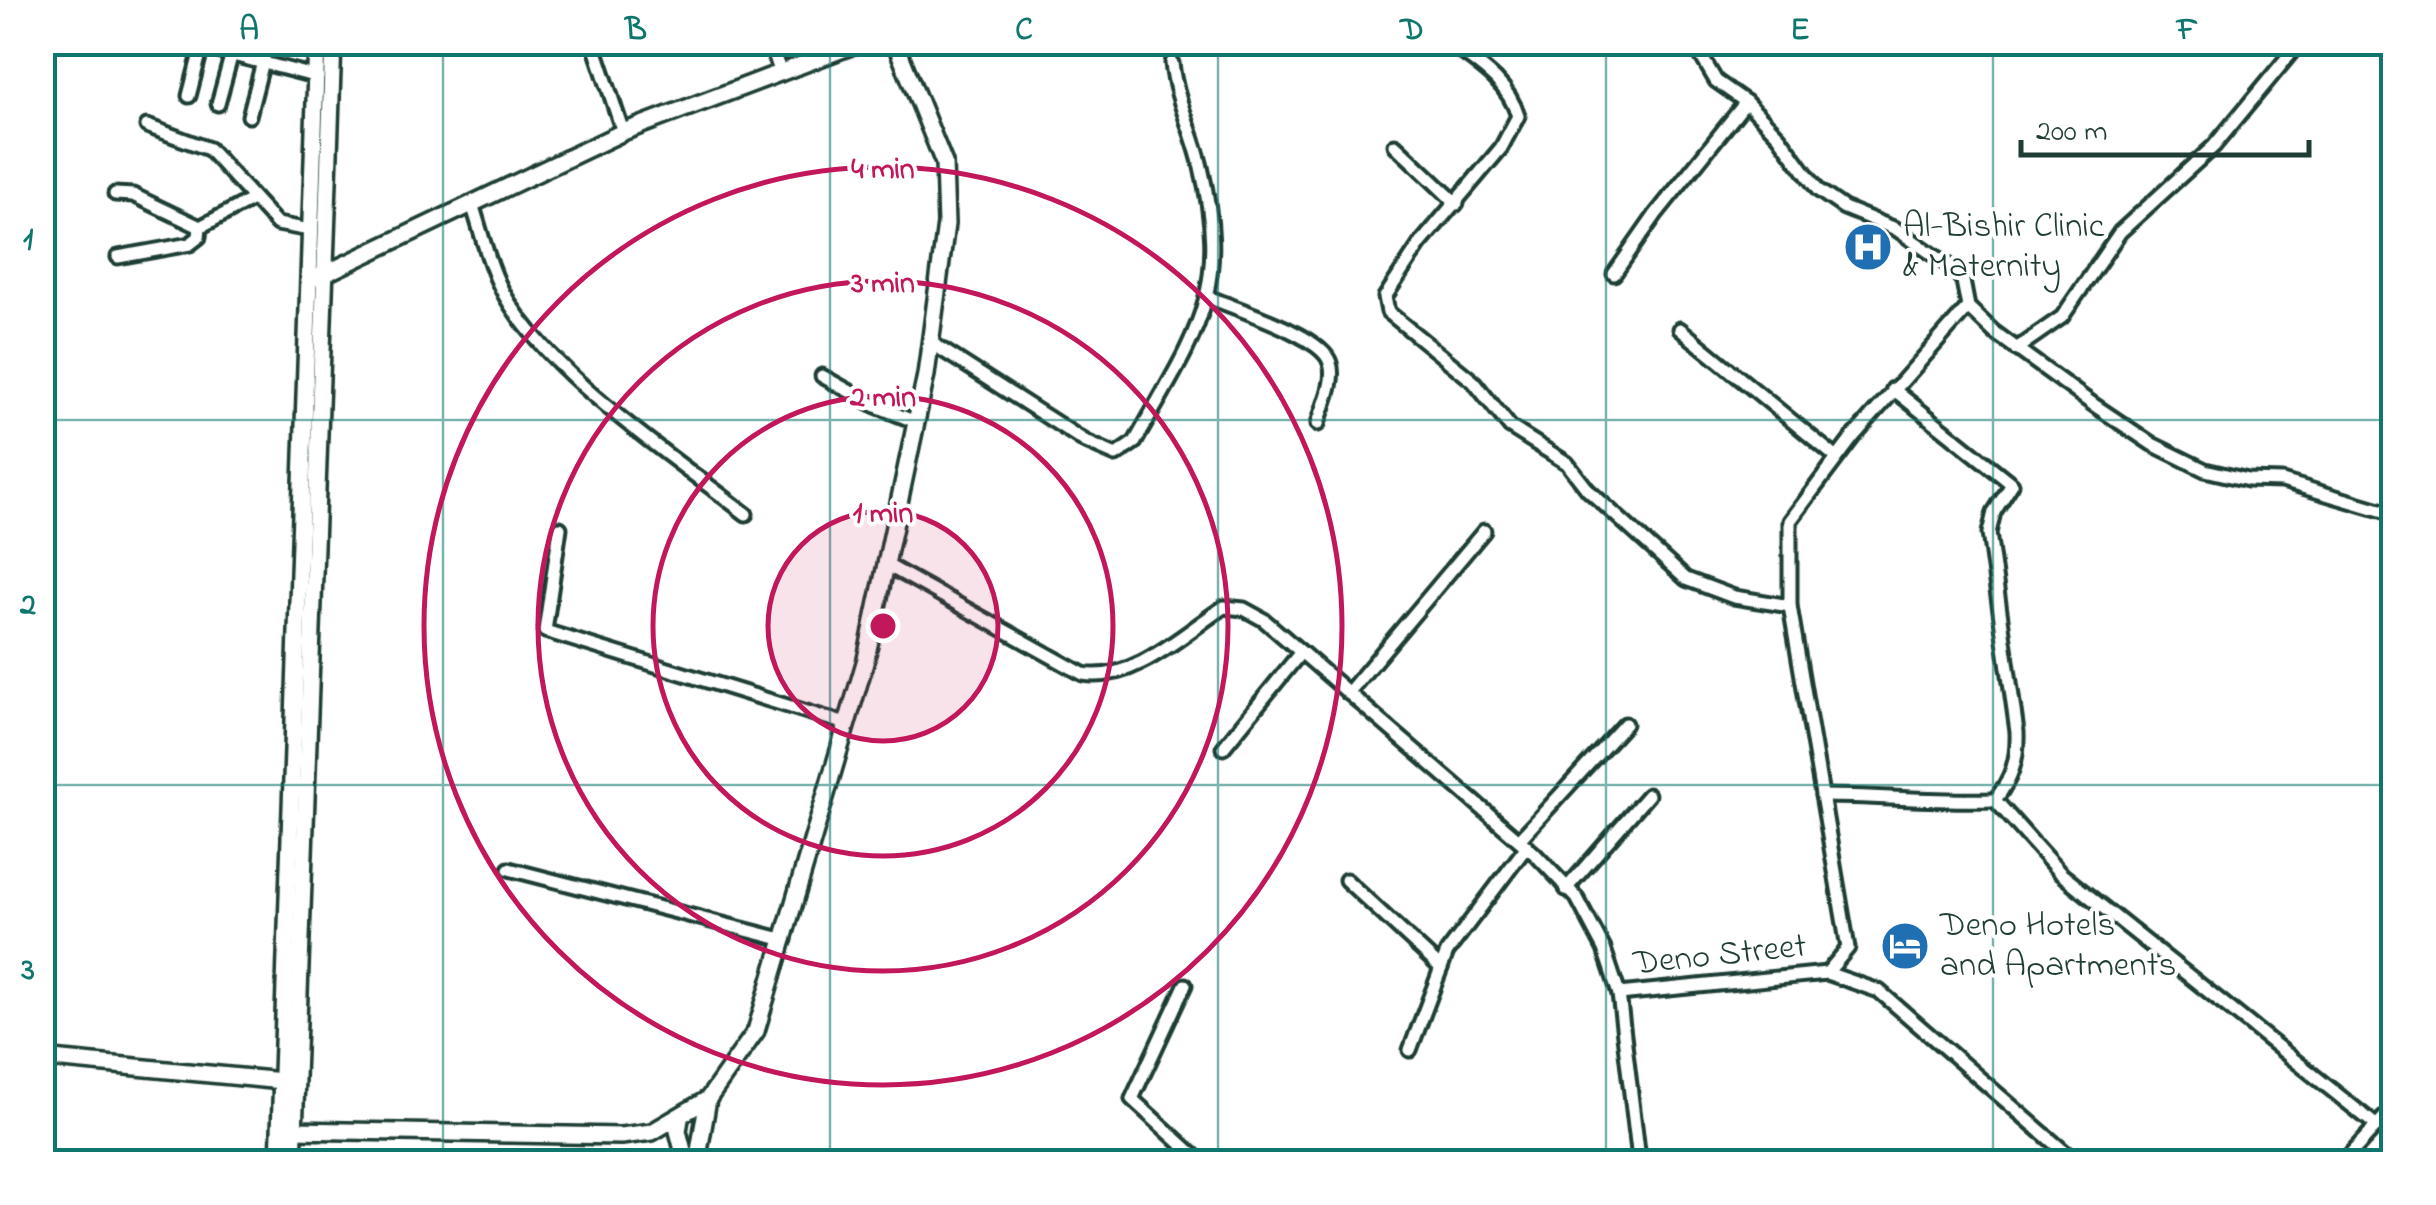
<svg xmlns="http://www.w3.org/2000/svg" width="2436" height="1205" font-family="'Indie Flower',sans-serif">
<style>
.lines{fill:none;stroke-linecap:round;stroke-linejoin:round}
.street-casing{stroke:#1f3d34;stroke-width:19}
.secondary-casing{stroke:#1f3d34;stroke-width:22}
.street{stroke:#fff;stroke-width:11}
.secondary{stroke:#fff;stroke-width:15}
.grid{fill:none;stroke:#0f766e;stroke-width:2.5;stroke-opacity:0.55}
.ring{fill:none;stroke:#c2185b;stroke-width:5}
.labels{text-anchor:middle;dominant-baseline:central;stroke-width:8;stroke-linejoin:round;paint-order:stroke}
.poi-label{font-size:35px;fill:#1f3d34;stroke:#fff;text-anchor:start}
.street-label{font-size:35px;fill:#1f3d34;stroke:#fff}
.centre{fill:#c2185b;stroke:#fff;stroke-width:5}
.ring-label{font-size:30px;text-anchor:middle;font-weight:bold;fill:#c2185b;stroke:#fff;stroke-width:8;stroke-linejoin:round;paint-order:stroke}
.neatline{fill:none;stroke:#0f766e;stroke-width:4}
.grid-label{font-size:32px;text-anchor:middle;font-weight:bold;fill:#0f766e}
</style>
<rect width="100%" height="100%" fill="#fff"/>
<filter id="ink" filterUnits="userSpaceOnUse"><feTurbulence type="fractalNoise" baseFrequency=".01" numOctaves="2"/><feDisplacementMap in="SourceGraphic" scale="20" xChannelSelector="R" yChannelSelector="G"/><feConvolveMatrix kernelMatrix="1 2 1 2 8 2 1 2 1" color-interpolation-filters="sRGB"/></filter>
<g filter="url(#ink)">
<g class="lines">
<g class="street-casing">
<g id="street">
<path d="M 593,42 L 623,132"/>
<path d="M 770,42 L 781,74"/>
<path d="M 1448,42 C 1477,64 1507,80 1518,116 L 1501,148 L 1420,244 L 1385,297 L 1388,312 L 1474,382 L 1510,427 L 1567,463 L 1588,490 L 1686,579 L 1734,597 L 1790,606"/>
<path d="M 1693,42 L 1716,81 L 1746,102 L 1779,136 L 1818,190 L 1844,208 L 1896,229 L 1954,269 L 1963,281 L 1968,307 L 1994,332 L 2094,405 L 2152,444 L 2205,470 L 2248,480 L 2282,481 L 2394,514"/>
<path d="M 202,47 L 318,77"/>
<path d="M 189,96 L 203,42"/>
<path d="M 218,104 L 235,42"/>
<path d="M 249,116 L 268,42"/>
<path d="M 147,126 L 209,149 L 277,224 L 310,230"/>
<path d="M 1395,145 L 1457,204"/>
<path d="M 115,194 L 133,195 L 200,227"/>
<path d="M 472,204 C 481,231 487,259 499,284 C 538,368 673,457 746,514"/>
<path d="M 118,257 L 190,244 L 199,237 L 200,227 L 251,200"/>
<path d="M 1614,274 L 1656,214 L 1746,102"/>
<path d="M 1208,297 C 1234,308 1323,336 1330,363 C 1336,381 1323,406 1318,424"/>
<path d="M 1680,329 L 1837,458"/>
<path d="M 930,342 L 1086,442 L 1116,455 L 1135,442 C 1195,335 1231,294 1201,167 C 1193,131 1176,101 1172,63"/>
<path d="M 2016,349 L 2062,317 L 2120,232 L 2214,146 L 2300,42"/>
<path d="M 822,376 L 876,406 L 916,422"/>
<path d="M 1893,389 L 2012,484 L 1994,512 L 1989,533 L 2017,732 C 2018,760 2012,778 1995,800"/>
<path d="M 560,528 L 545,631 L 846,724"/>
<path d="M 887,565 L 1083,674 C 1133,683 1184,633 1224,607 L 1244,609 L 1264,620 L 1535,854 L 1577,898 L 1604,949 L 1619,994 L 1638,1151 L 1636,1162"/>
<path d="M 1348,693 L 1484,531"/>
<path d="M 1223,748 L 1301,652"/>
<path d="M 1822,796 C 1880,796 1937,802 1995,800"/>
<path d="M 1995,800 L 2060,873 L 2377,1126"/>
<path d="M 1519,840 L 1625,724"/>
<path d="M 509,869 L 785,940"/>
<path d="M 1346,880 L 1441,968"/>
<path d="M 1566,889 L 1648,795"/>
<path d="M 1827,973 L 1848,948 L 1790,606 L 1790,521 L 1853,437 L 1968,307"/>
<path d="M 1185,985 L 1132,1099 L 1201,1162"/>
<path d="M 1619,994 L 1827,973 L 1879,991 L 2076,1162"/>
<path d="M 1410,1050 L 1447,952 L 1527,846"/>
<path d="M 2343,1162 L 2394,1107"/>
</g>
</g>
<g class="secondary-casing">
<g id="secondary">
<path d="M 316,278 L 623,132 L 862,42"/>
<path d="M 42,1058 L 282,1081"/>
<path d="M 680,1119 L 678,1131 L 686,1162"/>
<path d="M 293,1130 L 621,1136 L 652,1132 L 708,1099 L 756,1031 L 866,659 L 926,375 L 946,224 L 944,163 L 895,42"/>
<path d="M 699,1151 L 708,1099"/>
<path d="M 279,1162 L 317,42"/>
<path d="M 293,1162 L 333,42"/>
</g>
</g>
<use href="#street" class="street"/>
<use href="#secondary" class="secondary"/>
</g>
</g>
<path class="grid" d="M 443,42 L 443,1162M 830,42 L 830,1162M 1218,42 L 1218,1162M 1606,42 L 1606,1162M 1993,42 L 1993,1162M 42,420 L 2394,420M 42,785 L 2394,785"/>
<circle cx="883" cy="626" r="115" fill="#c2185b" fill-opacity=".12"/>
<g class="ring">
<circle cx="883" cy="626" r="115"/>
<circle cx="883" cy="626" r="230"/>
<circle cx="883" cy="626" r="345"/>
<circle cx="883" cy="626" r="459"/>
</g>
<defs>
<g id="hospital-disc" transform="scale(2.5)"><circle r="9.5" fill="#1f6fb2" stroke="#fff"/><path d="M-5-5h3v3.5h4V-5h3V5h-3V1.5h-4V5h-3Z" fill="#fff"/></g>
<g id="hotel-disc" transform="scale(2.5)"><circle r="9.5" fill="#1f6fb2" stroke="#fff"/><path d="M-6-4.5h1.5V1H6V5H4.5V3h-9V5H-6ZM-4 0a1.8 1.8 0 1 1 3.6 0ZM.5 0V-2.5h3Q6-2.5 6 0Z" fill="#fff"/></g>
</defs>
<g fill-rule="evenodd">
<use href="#hospital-disc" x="1868" y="247"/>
<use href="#hotel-disc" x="1905" y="946"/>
</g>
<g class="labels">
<g class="poi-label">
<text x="1903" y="227">Al-Bishir Clinic<tspan x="1903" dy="40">&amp; Maternity</tspan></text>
<text x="1940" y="926">Deno Hotels<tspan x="1940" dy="40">and Apartments</tspan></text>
</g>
<g class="street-label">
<text transform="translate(1720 956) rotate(-6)">Deno Street</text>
</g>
</g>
<circle cx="883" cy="626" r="15" class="centre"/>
<g class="ring-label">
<text x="883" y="178">4 min</text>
<text x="883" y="292">3 min</text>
<text x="883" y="406">2 min</text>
<text x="883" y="522">1 min</text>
</g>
<rect width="2436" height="1205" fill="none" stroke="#fff" stroke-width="110"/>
<path d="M2021 140v15h288v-15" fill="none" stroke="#1f3d34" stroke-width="5"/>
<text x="2036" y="140" font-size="30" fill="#1f3d34" stroke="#ffffff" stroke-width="8" paint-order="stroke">200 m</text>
<rect x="55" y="55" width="2326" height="1095" class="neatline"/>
<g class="grid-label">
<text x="249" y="39">A</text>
<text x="636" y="39">B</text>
<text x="1024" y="39">C</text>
<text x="1412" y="39">D</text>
<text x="1800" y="39">E</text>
<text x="2187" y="39">F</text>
<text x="28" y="249">1</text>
<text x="28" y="614">2</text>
<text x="28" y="979">3</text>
</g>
</svg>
